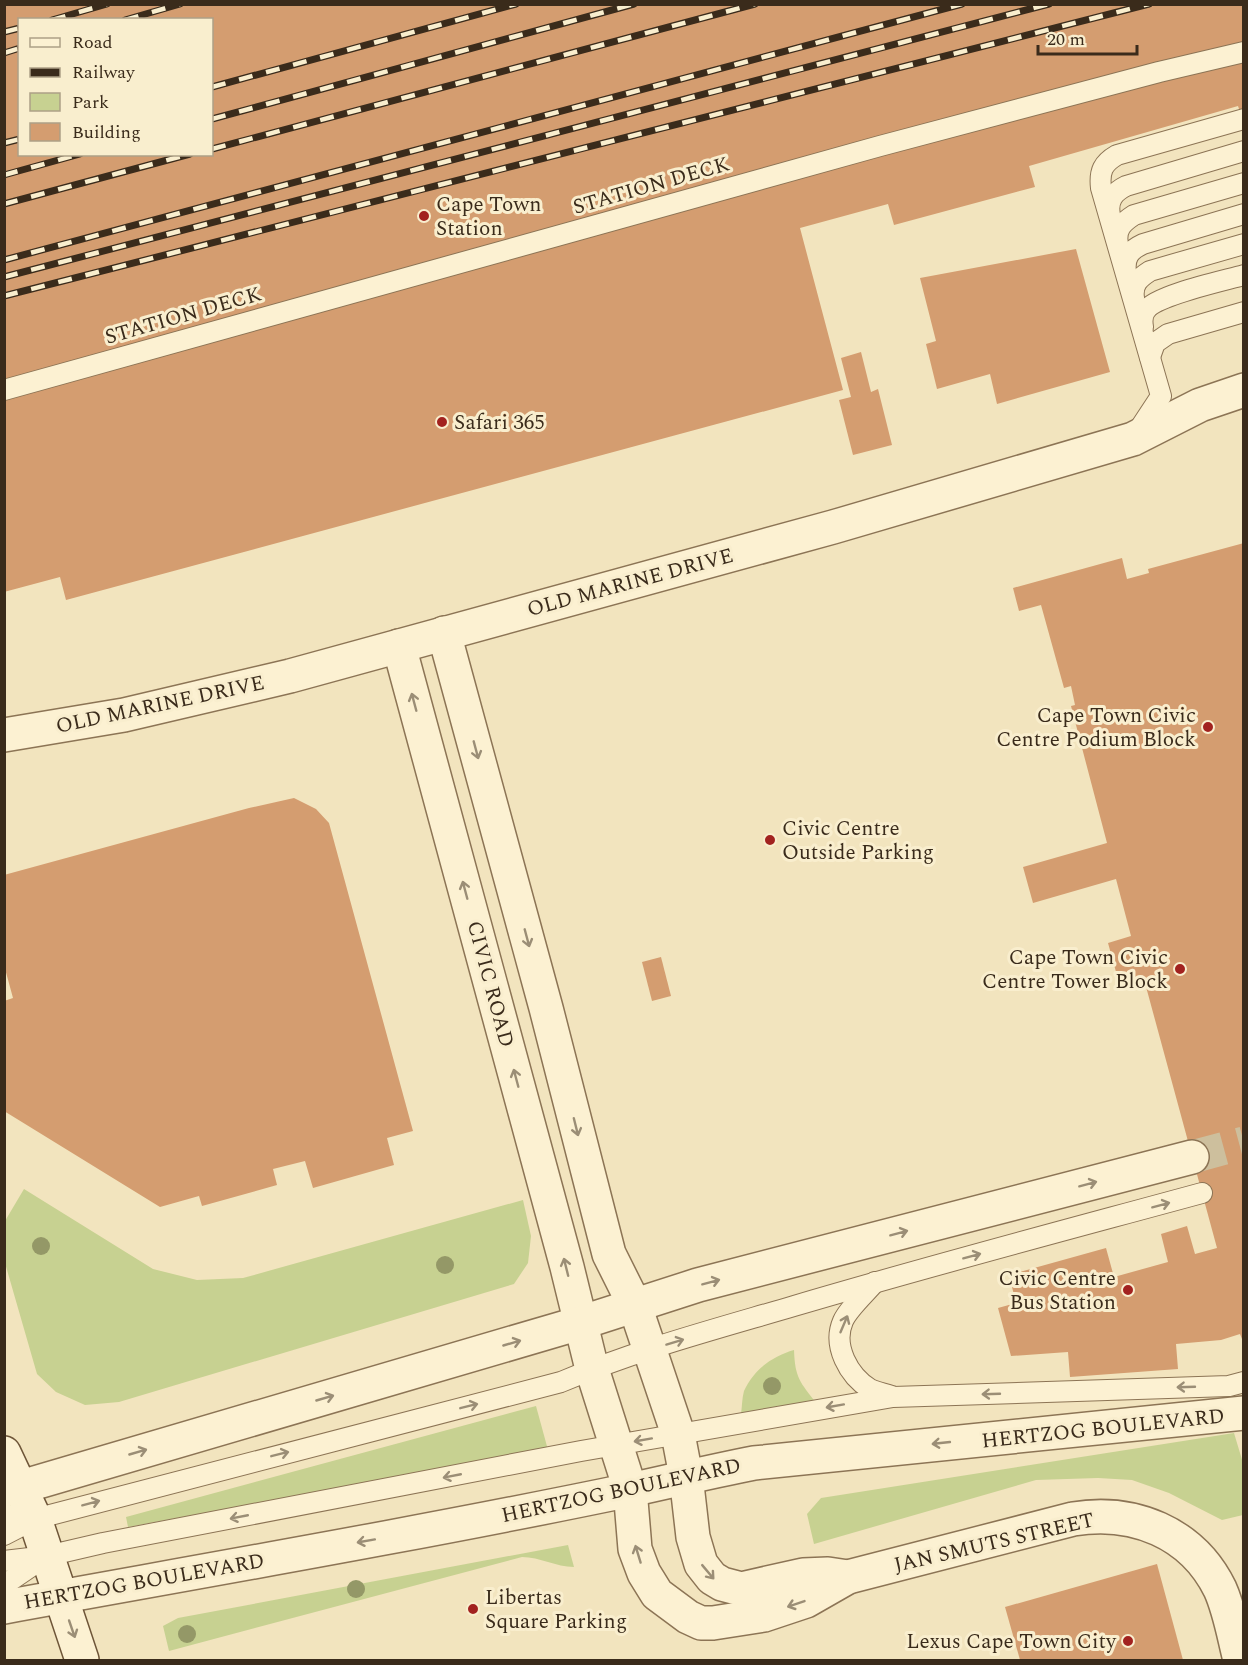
<svg xmlns="http://www.w3.org/2000/svg" width="1248" height="1665" font-family="Spectral,serif">
  <style>
    .green { fill: #c7d191 }
    .building { fill: #d49d70; fill-rule: evenodd }
    .lines { fill: none; stroke-linecap: round; stroke-linejoin: round }
    .tertiary-tunnel { stroke: #cdbf9d; stroke-width: 33; stroke-dasharray: 33 16; stroke-linecap: butt }
    .service-casing { stroke: #8c7455; stroke-width: 22 }
    .minor-casing { stroke: #8c7455; stroke-width: 36 }
    .tertiary-casing { stroke: #8c7455; stroke-width: 36 }
    .secondary-casing { stroke: #6e5538; stroke-width: 36 }
    .service { stroke: #fcf1d2; stroke-width: 20 }
    .minor { stroke: #fcf1d2; stroke-width: 33 }
    .tertiary { stroke: #fcf1d2; stroke-width: 33 }
    .secondary { stroke: #fcf1d2; stroke-width: 33 }
    .rail-casing { stroke: #3a2b1b; stroke-width: 7 }
    .rail { stroke: #f9eece; stroke-width: 4.5; stroke-dasharray: 14; stroke-linecap: butt }
    .tree { fill: #949867 }
    .oneway { stroke: #9b8e76 }
    .poi-dot { fill: #a2221f; stroke: #f9eece; stroke-width: 2 }
    .labels { text-anchor: middle; stroke-width: 6; stroke-linejoin: round; paint-order: stroke }
    .street-label { font-size: 21px; fill: #3a2b1b; stroke: #f9eece }
    .poi-label { font-size: 21px; fill: #3a2b1b; stroke: #f9eece; text-anchor: start }
  </style>
  <rect width="100%" height="100%" fill="#f2e4be"/>
  <g class="green">
    <polygon points="24,1189 153,1269 197,1280 243,1278 523,1200 531,1236 528,1263 514,1284 119,1402 85,1405 56,1392 37,1374 5,1263 5,1221"/>
    <path d="M 794,1350 C 795,1378 800,1382 817,1404 L 741,1414 C 742,1407 742,1398 744,1391 C 754,1369 773,1356 794,1350 Z"/>
    <polygon points="536,1406 548,1450 128,1527 126,1517"/>
    <polygon points="1234,1433 1243,1463 1243,1515 1222,1520 1169,1493 1132,1480 1098,1478 1036,1480 814,1544 807,1514 821,1498"/>
    <path d="M 568,1545 L 574,1567 C 556,1567 540,1557 522,1557 L 169,1651 L 163,1626 L 178,1618 Z"/>
  </g>
  <g class="building">
    <path d="M 10,4 L 1244,4 L 1244,124 L 1238,106 L 1029,166 L 1035,187 L 894,225 L 888,204 L 800,228 L 843,390 L 66,600 L 60,577 L 4,592 L 4,6 ZM 20,20 L 212,20 L 212,154 L 20,154 Z"/>
    <polygon points="1076,249 1110,372 997,404 990,374 937,389 926,344 936,341 920,278"/>
    <polygon points="861,352 871,392 878,389 892,445 853,455 839,400 851,397 841,358"/>
    <polygon points="1244,543 1244,1344 1240,1334 1221,1340 1176,1344 1178,1369 1070,1377 1068,1352 1011,1356 998,1308 1016,1303 1009,1275 1106,1248 1114,1277 1168,1262 1161,1234 1187,1226 1195,1254 1217,1248 1145,983 1121,990 1108,943 1131,936 1116,879 1033,903 1023,867 1107,843 1071,706 1075,705 1071,686 1064,688 1041,605 1019,611 1013,588 1122,558 1127,579 1149,573 1148,569"/>
    <polygon points="294,798 316,809 329,823 413,1131 387,1138 394,1165 313,1188 305,1161 273,1169 277,1185 202,1206 199,1196 160,1207 4,1111 4,1001 13,998 4,965 4,875 249,808"/>
    <polygon points="661,957 671,996 652,1001 642,962"/>
    <polygon points="1157,1564 1183,1660 1020,1660 1005,1607"/>
  </g>
  <g class="lines">
    <polyline class="tertiary-tunnel" points="1192,1157 1244,1143"/>
    <g class="service-casing">
      <g id="service">
        <path d="M 1110,215 C 1107,200 1114,192 1126,186 L 1244,151"/>
        <path d="M 1118,244 C 1115,229 1123,222 1134,215 L 1244,183"/>
        <path d="M 1126,272 C 1124,257 1130,250 1143,244 L 1244,214"/>
        <path d="M 1134,298 C 1132,284 1139,278 1150,271 L 1244,244"/>
        <path d="M 1143,327 C 1142,321 1142,315 1146,310 C 1157,295 1223,281 1244,275"/>
        <polyline points="1150,357 1155,343 1168,334 1244,312"/>
        <polyline points="4,390 880,146 1159,72 1244,52"/>
        <path d="M 1136,434 L 1161,396 L 1101,188 C 1099,171 1103,163 1117,155 L 1244,119"/>
        <path d="M 875,1282 C 866,1293 848,1309 843,1321 C 832,1346 849,1376 870,1389 C 877,1392 885,1394 892,1396"/>
        <polyline points="4,1514 35,1519"/>
        <path d="M 4,1535 L 35,1519 L 561,1382 C 636,1350 716,1329 794,1306 C 929,1266 1066,1230 1202,1193"/>
        <polyline points="4,1561 47,1556 103,1543 581,1451 893,1397 1229,1386 1244,1382"/>
        <polyline points="4,1585 45,1557"/>
      </g>
    </g>
    <g class="minor-casing">
      <g id="minor">
        <polyline points="444,633 546,1008 609,1254 635,1306 678,1434 686,1476 693,1537 701,1564 712,1578 722,1584 741,1589 803,1575 828,1574 848,1577"/>
        <path d="M 399,646 L 567,1267 L 592,1369 L 630,1489 L 635,1549 L 644,1573 L 657,1594 L 688,1617 L 701,1623 L 713,1623 L 764,1615 L 806,1601 L 848,1577 L 1073,1519 C 1133,1509 1192,1532 1220,1589 C 1230,1611 1234,1637 1240,1660"/>
        <polyline points="4,735 124,715 290,676 833,527 1133,439 1200,405 1244,390"/>
      </g>
    </g>
    <g class="tertiary-casing">
      <g id="tertiary">
        <polyline points="4,1489 21,1487 580,1323 698,1285 1192,1157"/>
        <path d="M 4,1607 C 213,1569 423,1533 630,1490 C 671,1481 713,1471 754,1463 L 1244,1413"/>
      </g>
    </g>
    <g class="secondary-casing">
      <polyline id="secondary" points="4,1453 35,1519 82,1660"/>
    </g>
    <use href="#service" class="service"/>
    <use href="#minor" class="minor"/>
    <use href="#tertiary" class="tertiary"/>
    <use href="#secondary" class="secondary"/>
    <g class="rail-casing">
      <g id="rail">
        <polyline points="52,20 107,4"/>
        <polyline points="125,20 180,4"/>
        <polyline points="4,32 20,28"/>
        <polyline points="4,53 20,48"/>
        <polyline points="212,87 516,4"/>
        <polyline points="212,119 634,4"/>
        <polyline points="4,143 20,139"/>
        <polyline points="212,149 755,4"/>
        <polyline points="4,175 80,154"/>
        <polyline points="4,204 190,154"/>
        <polyline points="4,260 962,4"/>
        <polyline points="4,277 1049,4"/>
        <polyline points="4,296 1149,4"/>
      </g>
    </g>
    <use href="#rail" class="rail"/>
  </g>
  <g class="tree">
    <circle cx="41" cy="1246" r="9"/>
    <circle cx="445" cy="1265" r="9"/>
    <circle cx="772" cy="1386" r="9"/>
    <circle cx="356" cy="1589" r="9"/>
    <circle cx="187" cy="1634" r="9"/>
  </g>
  <defs><path id="oneway-shaft" d="M-6 0H5M1.5-3L5.5 0L1.5 3" fill="none" stroke-width="1.6" stroke-linecap="round" stroke-linejoin="round" transform="scale(1.5)"/></defs>
  <g class="oneway">
    <use href="#oneway-shaft" transform="translate(414 702) rotate(-105)"/>
    <use href="#oneway-shaft" transform="translate(476 750) rotate(75)"/>
    <use href="#oneway-shaft" transform="translate(465 890) rotate(-105)"/>
    <use href="#oneway-shaft" transform="translate(527 938) rotate(75)"/>
    <use href="#oneway-shaft" transform="translate(516 1078) rotate(-105)"/>
    <use href="#oneway-shaft" transform="translate(576 1127) rotate(76)"/>
    <use href="#oneway-shaft" transform="translate(1088 1184) rotate(-15)"/>
    <use href="#oneway-shaft" transform="translate(1161 1205) rotate(-15)"/>
    <use href="#oneway-shaft" transform="translate(899 1233) rotate(-15)"/>
    <use href="#oneway-shaft" transform="translate(972 1256) rotate(-15)"/>
    <use href="#oneway-shaft" transform="translate(566 1267) rotate(-104)"/>
    <use href="#oneway-shaft" transform="translate(711 1282) rotate(-15)"/>
    <use href="#oneway-shaft" transform="translate(844 1324) rotate(-67)"/>
    <use href="#oneway-shaft" transform="translate(675 1342) rotate(-17)"/>
    <use href="#oneway-shaft" transform="translate(512 1343) rotate(-16)"/>
    <use href="#oneway-shaft" transform="translate(1186 1387) rotate(178)"/>
    <use href="#oneway-shaft" transform="translate(991 1394) rotate(178)"/>
    <use href="#oneway-shaft" transform="translate(325 1398) rotate(-16)"/>
    <use href="#oneway-shaft" transform="translate(469 1406) rotate(-14)"/>
    <use href="#oneway-shaft" transform="translate(835 1406) rotate(170)"/>
    <use href="#oneway-shaft" transform="translate(643 1440) rotate(170)"/>
    <use href="#oneway-shaft" transform="translate(941 1443) rotate(174)"/>
    <use href="#oneway-shaft" transform="translate(138 1452) rotate(-16)"/>
    <use href="#oneway-shaft" transform="translate(280 1454) rotate(-14)"/>
    <use href="#oneway-shaft" transform="translate(452 1476) rotate(169)"/>
    <use href="#oneway-shaft" transform="translate(91 1503) rotate(-15)"/>
    <use href="#oneway-shaft" transform="translate(239 1517) rotate(169)"/>
    <use href="#oneway-shaft" transform="translate(366 1541) rotate(170)"/>
    <use href="#oneway-shaft" transform="translate(638 1554) rotate(-107)"/>
    <use href="#oneway-shaft" transform="translate(708 1572) rotate(50)"/>
    <use href="#oneway-shaft" transform="translate(796 1604) rotate(161)"/>
    <use href="#oneway-shaft" transform="translate(72 1629) rotate(71)"/>
  </g>
  <g class="poi-dot">
    <circle cx="424" cy="216" r="6"/>
    <circle cx="442" cy="422" r="6"/>
    <circle cx="1208" cy="727" r="6"/>
    <circle cx="770" cy="840" r="6"/>
    <circle cx="1180" cy="969" r="6"/>
    <circle cx="1128" cy="1290" r="6"/>
    <circle cx="473" cy="1609" r="6"/>
    <circle cx="1128" cy="1641" r="6"/>
  </g>
  <g class="labels">
    <g class="street-label">
      <text transform="translate(651 185) rotate(-16)" y="7">STATION DECK</text>
      <text transform="translate(183 315) rotate(-16)" y="7">STATION DECK</text>
      <text transform="translate(630 582) rotate(-15)" y="7">OLD MARINE DRIVE</text>
      <text transform="translate(160 704) rotate(-12)" y="7">OLD MARINE DRIVE</text>
      <text transform="translate(491 984) rotate(75)" y="7">CIVIC ROAD</text>
      <text transform="translate(1103 1428) rotate(-6)" y="7">HERTZOG BOULEVARD</text>
      <text transform="translate(621 1490) rotate(-12)" y="7">HERTZOG BOULEVARD</text>
      <text transform="translate(994 1542) rotate(-13)" y="7">JAN SMUTS STREET</text>
      <text transform="translate(144 1581) rotate(-10)" y="7">HERTZOG BOULEVARD</text>
    </g>
    <g class="poi-label">
      <text x="436" y="211">Cape Town<tspan x="436" dy="24">Station</tspan></text>
      <text x="454" y="429">Safari 365</text>
      <text x="1196" y="722" text-anchor="end">Cape Town Civic<tspan x="1196" dy="24">Centre Podium Block</tspan></text>
      <text x="782" y="835">Civic Centre<tspan x="782" dy="24">Outside Parking</tspan></text>
      <text x="1168" y="964" text-anchor="end">Cape Town Civic<tspan x="1168" dy="24">Centre Tower Block</tspan></text>
      <text x="1116" y="1285" text-anchor="end">Civic Centre<tspan x="1116" dy="24">Bus Station</tspan></text>
      <text x="485" y="1604">Libertas<tspan x="485" dy="24">Square Parking</tspan></text>
      <text x="1116" y="1648" text-anchor="end">Lexus Cape Town City</text>
    </g>
  </g>
  <rect width="1248" height="1665" fill="none" stroke="#3a2b1b" stroke-width="12"/>
  <rect x="18" y="18" width="195" height="138" fill="#f9eece" stroke="#ada086" stroke-width="1.5"/>
  <rect x="30" y="38" width="30" height="9" fill="#fcf1d2" stroke="#ada086" stroke-width="1.5"/>
  <text x="72" y="48" font-size="18" fill="#3a2b1b">Road</text>
  <rect x="30" y="68" width="30" height="9" fill="#3a2b1b" stroke="#ada086" stroke-width="1.5"/>
  <text x="72" y="78" font-size="18" fill="#3a2b1b">Railway</text>
  <rect x="30" y="93" width="30" height="18" fill="#c7d191" stroke="#ada086" stroke-width="1.5"/>
  <text x="72" y="108" font-size="18" fill="#3a2b1b">Park</text>
  <rect x="30" y="123" width="30" height="18" fill="#d49d70" stroke="#ada086" stroke-width="1.5"/>
  <text x="72" y="138" font-size="18" fill="#3a2b1b">Building</text>
  <path d="M1038 45v9h99v-9" fill="none" stroke="#3a2b1b" stroke-width="3"/>
  <text x="1047" y="45" font-size="18" fill="#3a2b1b" stroke="#f9eece" stroke-width="4.5" paint-order="stroke">20 m</text>
</svg>
